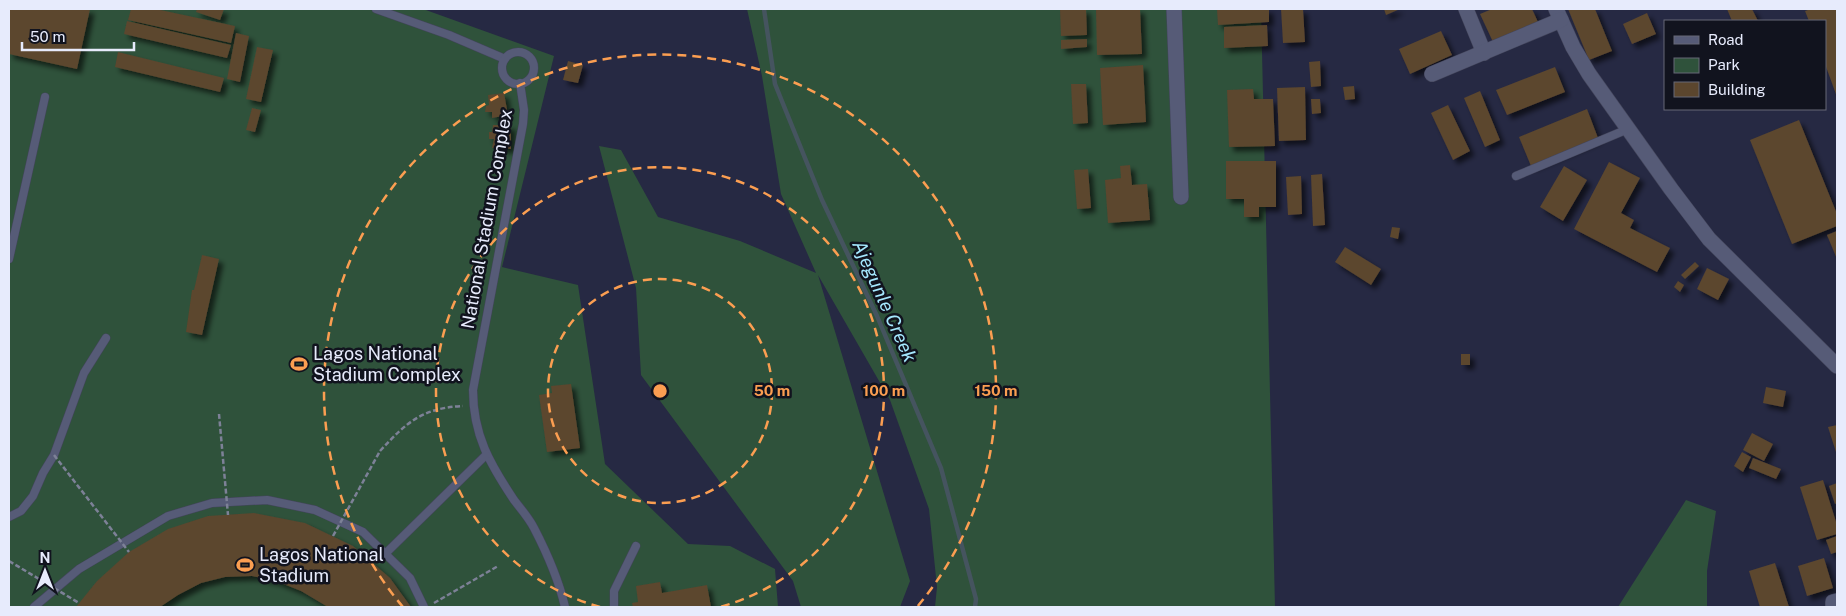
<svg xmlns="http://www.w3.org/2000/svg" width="1846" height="616" font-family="'Public Sans',sans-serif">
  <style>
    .green { fill: #2f523b }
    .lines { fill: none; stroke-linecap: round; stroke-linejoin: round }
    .stream { stroke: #45545f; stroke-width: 4.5 }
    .building { fill: #5b462e; filter: url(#shadow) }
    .service-casing { stroke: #43455b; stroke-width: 9 }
    .minor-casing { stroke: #43455b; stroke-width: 16 }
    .path { stroke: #7d8197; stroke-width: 2.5; stroke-dasharray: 5 2.5; stroke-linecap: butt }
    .service { stroke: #565b77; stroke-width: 8 }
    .minor { stroke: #565b77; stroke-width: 15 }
    .path-bridge { stroke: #7d8197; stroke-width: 2.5; stroke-dasharray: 5 2.5; stroke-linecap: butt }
    .ring { fill: none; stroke: #fb9e51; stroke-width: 2.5; stroke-dasharray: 9 6 }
    .labels { text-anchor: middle; stroke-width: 5; stroke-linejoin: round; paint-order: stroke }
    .street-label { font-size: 18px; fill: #e7ebfc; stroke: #11131e }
    .poi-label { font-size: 18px; fill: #e7ebfc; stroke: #11131e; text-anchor: start }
    .water-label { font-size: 19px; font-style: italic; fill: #a5e8fe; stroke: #11131e }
    .centre { fill: #fb9e51; stroke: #11131e; stroke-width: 2.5 }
    .ring-label { font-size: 15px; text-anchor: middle; font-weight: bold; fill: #fb9e51; stroke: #11131e; stroke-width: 5; stroke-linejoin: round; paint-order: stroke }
  </style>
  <defs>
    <filter id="shadow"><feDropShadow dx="4.5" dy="4.5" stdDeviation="2.5" flood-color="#0009"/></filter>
  </defs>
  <rect width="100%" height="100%" fill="#262943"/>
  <g class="green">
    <polygon points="9,9 423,9 554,56 502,267 578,285 605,464 688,544 730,546 775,569 778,607 9,607"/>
    <polygon points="747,9 1261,9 1275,607 935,607 937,587 929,509 890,400 818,275 910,581 900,607 801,607 793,581 641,375 636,288 599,146 621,150 658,217 740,241 816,273 781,194 762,76"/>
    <polygon points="1686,500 1716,511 1707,571 1707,607 1618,607"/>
  </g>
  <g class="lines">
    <polyline class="stream" points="764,9 775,84 822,200 877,316 941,468 976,599 975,607"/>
  </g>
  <g class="building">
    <polygon points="9,9 90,9 77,69 9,54"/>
    <polygon points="131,9 156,9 235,26 231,43 128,20"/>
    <polygon points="197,9 224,9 220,20 196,12"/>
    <polygon points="1060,9 1086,9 1087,35 1061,36"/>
    <polygon points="1096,9 1140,9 1142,54 1097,55"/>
    <polygon points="1217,9 1269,9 1269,22 1218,25"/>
    <polygon points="1281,9 1303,9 1305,42 1283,43"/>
    <polygon points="1384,9 1400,9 1386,15"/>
    <polygon points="1492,9 1532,9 1538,22 1493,42 1480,14"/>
    <polygon points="1568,9 1595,9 1612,51 1589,60"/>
    <polygon points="1727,9 1752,9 1758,21 1732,21"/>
    <polygon points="1811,9 1837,9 1837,97 1825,64 1825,21 1809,21 1805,11"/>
    <polygon points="1647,13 1656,34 1632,44 1623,24"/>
    <polygon points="127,21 231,45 227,58 124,34"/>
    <polygon points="1267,25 1268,46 1224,48 1224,27"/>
    <polygon points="1441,31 1452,55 1410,74 1399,49"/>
    <polygon points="236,33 249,36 240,82 227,79"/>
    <polygon points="1087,39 1087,47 1061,49 1061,40"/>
    <polygon points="257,47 273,50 261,102 246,99"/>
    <polygon points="118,52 224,78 220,92 115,67"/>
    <polygon points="568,61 583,65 578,83 563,80"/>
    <polygon points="1320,61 1321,86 1311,87 1309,62"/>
    <polygon points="1143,65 1146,122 1103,125 1100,68"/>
    <polygon points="1555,67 1565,92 1507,115 1496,90"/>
    <polygon points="1071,84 1086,84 1088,123 1073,124"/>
    <polygon points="1354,86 1355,99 1345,100 1343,87"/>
    <polygon points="1305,87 1306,140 1279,141 1277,88"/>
    <polygon points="1253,89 1254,99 1273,99 1275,146 1229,147 1227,90"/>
    <polygon points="1480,91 1500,140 1485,147 1464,98"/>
    <polygon points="504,93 508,115 492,118 492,112 485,112 486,106 489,105 488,95"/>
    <polygon points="1311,99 1320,99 1321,113 1312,114"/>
    <polygon points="1448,105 1470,151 1453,160 1431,113"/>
    <polygon points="252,108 261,110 255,132 246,130"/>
    <polygon points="1587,109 1598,138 1531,166 1519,137"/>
    <polygon points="1799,120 1837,214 1837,226 1792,244 1750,140"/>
    <polygon points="493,125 511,125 511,149 492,148 494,139 489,139 489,132 492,132"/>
    <polygon points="1226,161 1276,161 1276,207 1259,207 1259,217 1244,217 1244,199 1226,199"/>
    <polygon points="1609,162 1640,178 1621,213 1634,220 1630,228 1670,248 1657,272 1574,229"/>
    <polygon points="1130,165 1132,185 1147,184 1150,220 1108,223 1105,180 1121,178 1120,166"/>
    <polygon points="1564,166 1587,180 1563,221 1540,207"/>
    <polygon points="1088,169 1091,208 1077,209 1074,170"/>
    <polygon points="1322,174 1325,225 1313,226 1311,175"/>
    <polygon points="1301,176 1302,214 1288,215 1286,177"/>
    <polygon points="1392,227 1400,228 1398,239 1390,237"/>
    <polygon points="1837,231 1837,259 1827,235"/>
    <polygon points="1345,247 1381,269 1371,285 1335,262"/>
    <polygon points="202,255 219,259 202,335 186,332 192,290 194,290"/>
    <polygon points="1695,262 1699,266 1685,279 1681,275"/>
    <polygon points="1707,268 1729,279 1718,300 1697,289"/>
    <polygon points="1678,281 1684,285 1680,292 1674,287"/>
    <rect x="1461" y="354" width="9" height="11"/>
    <polygon points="571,384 580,448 547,452 539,395 552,393 551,386"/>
    <polygon points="1766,387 1786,391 1783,407 1763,403"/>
    <polygon points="1837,425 1837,455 1828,427"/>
    <polygon points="1752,433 1773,444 1764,461 1743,450"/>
    <polygon points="1742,452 1751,457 1743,472 1734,466"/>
    <polygon points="1753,458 1781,469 1776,479 1749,468"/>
    <polygon points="1823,480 1837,525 1837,534 1817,540 1800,487"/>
    <polygon points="1837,483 1837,503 1835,504 1829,486"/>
    <polygon points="254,513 305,523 353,546 390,578 411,607 328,607 301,591 276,581 252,576 225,577 201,583 178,595 160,607 76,607 97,581 129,552 168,529 208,516"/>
    <polygon points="1837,536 1837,552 1831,554 1826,540"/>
    <polygon points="1824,558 1833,588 1807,596 1798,566"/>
    <polygon points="1775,563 1789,607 1760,607 1749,571"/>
    <polygon points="660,582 662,593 707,585 711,607 633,607 632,603 638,602 636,586"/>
  </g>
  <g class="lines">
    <g class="service-casing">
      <g id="service">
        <polyline points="376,9 449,35 505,59"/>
        <circle cx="518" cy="68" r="16"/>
        <path d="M 520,83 L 524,110 L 523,124 L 473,390 C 473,435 490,464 514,500 C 521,509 529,518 534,528 C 547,553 559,581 565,607"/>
        <polyline points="1516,176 1628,129"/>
        <polyline points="9,259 45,97"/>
        <polyline points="9,517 21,511 33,496 43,473 54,455 84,373 106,338"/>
        <polyline points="385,554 486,455"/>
        <polyline points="34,607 79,569 168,516 212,503 267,500 315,510 363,532 410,578 424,607"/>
        <polyline points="614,607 614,591 636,546"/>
      </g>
    </g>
    <g class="minor-casing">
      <g id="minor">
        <polyline points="1174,9 1181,197"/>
        <polyline points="1466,9 1484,53"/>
        <polyline points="1556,9 1573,47 1589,74 1671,189 1709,239 1837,366"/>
        <polyline points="1432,74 1561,20"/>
        <polyline points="1833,607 1833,602 1837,601"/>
      </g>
    </g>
    <g class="path">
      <path d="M 380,451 C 407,422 422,408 463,406"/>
      <polyline points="434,603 498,566"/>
    </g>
    <use href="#service" class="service"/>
    <use href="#minor" class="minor"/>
    <g class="path-bridge">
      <polyline points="219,414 228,515"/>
      <polyline points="54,455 129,552"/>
      <polyline points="333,536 380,451"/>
      <polyline points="9,561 79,603"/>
    </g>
  </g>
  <g class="ring">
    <circle cx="660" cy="391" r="112"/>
    <path d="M600 607A224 224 0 1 1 720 607"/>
    <path d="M403 607A336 336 0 1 1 917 607"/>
  </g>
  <defs>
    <g id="stadium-bare" transform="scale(1.35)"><path d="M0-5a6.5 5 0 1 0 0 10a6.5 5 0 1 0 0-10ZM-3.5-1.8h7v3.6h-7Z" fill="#fb9e51" stroke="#11131e" stroke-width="2.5" paint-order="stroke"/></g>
  </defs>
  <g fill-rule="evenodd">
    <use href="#stadium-bare" x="299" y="364"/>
    <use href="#stadium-bare" x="245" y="565"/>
  </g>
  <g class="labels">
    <g class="street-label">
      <text transform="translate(487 219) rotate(-80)" y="6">National Stadium Complex</text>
    </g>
    <g class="poi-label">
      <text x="313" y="360">Lagos National<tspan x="313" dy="21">Stadium Complex</tspan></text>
      <text x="259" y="561">Lagos National<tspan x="259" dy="21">Stadium</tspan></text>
    </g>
    <g class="water-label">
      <text transform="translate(885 301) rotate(66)" y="7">Ajegunle Creek</text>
    </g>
  </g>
  <circle cx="660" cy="391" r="8" class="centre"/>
  <g class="ring-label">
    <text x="772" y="396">50 m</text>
    <text x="884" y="396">100 m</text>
    <text x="996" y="396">150 m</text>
  </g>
  <rect width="1846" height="616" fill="none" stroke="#e7ebfc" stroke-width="20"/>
  <rect x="1664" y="20" width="162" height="90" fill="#11131e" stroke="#676977"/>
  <rect x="1674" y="36" width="25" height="8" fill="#565b77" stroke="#676977"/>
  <text x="1708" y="45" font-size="15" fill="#e7ebfc">Road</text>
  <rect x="1674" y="58" width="25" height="15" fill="#2f523b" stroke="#676977"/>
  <text x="1708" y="70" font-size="15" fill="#e7ebfc">Park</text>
  <rect x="1674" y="82" width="25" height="15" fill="#5b462e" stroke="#676977"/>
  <text x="1708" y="95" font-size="15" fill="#e7ebfc">Building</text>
  <g transform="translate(45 571)" stroke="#11131e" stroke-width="4" paint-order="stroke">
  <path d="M0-4L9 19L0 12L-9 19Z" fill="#e7ebfc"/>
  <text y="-8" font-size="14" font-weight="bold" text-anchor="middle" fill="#e7ebfc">N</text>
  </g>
  <path d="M22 42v8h112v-8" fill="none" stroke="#e7ebfc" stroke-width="2.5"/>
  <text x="30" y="42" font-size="15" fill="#e7ebfc" stroke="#11131e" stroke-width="4" paint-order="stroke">50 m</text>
</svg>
